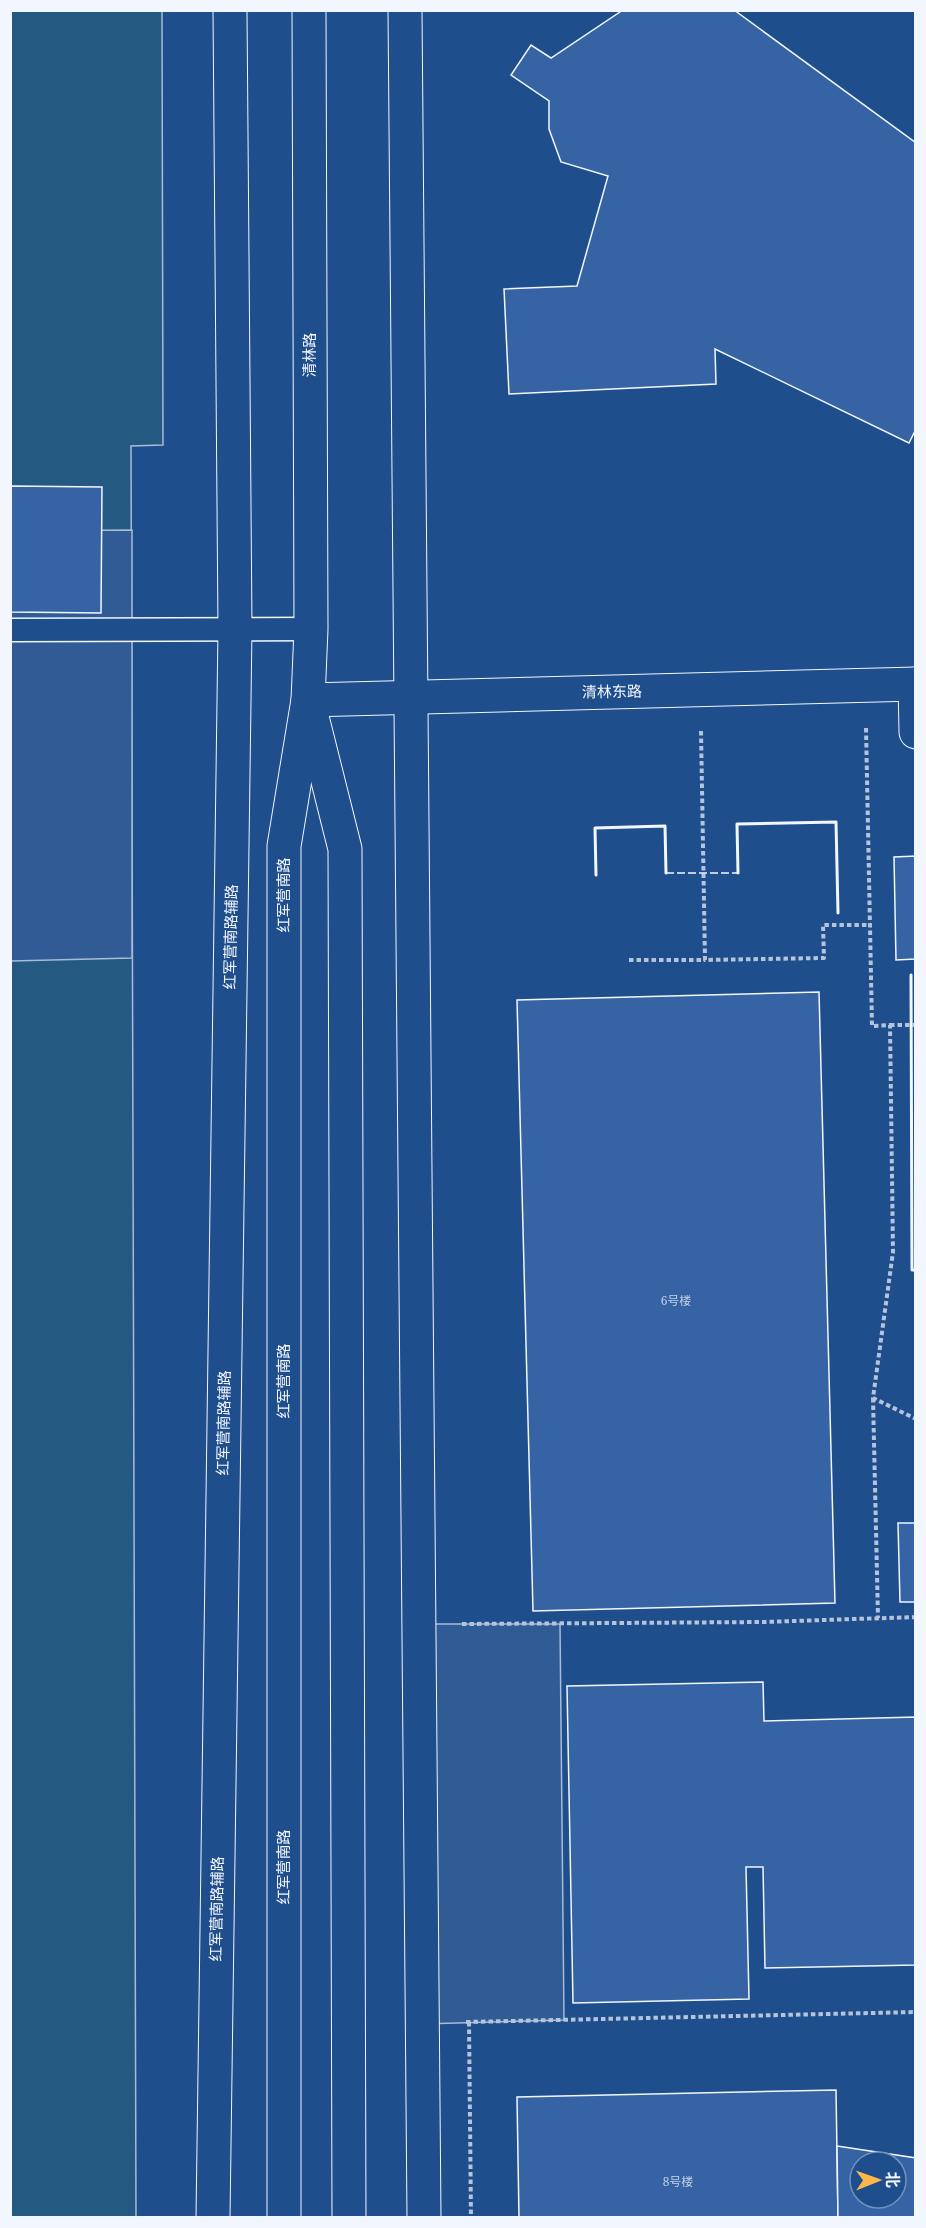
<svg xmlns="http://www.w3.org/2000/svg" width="926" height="2228" font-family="'Noto Serif','Noto Sans SC',serif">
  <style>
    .green { fill: #245a82; stroke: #a8bbd7; stroke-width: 1.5 }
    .parking { fill: #305b95; stroke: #a8bbd7; stroke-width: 1.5 }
    .building { fill: #3563a3; stroke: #f2f6ff; stroke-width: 1.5; fill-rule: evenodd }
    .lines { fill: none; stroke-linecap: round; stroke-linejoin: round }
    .lane-casing { stroke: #f2f6ff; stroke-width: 25 }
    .street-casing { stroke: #f2f6ff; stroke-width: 35 }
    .secondary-casing { stroke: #f2f6ff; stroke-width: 35 }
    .path { stroke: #b3c4dc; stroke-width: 4; stroke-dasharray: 4.5 3; stroke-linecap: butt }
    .lane { stroke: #1f4e8c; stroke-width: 22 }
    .street { stroke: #1f4e8c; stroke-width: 33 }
    .secondary { stroke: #1f4e8c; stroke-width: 33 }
    .fence { stroke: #f2f6ff; stroke-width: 1.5; stroke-dasharray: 8 3; stroke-linecap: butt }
    .wall { stroke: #f2f6ff; stroke-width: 3 }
    .labels { text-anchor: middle; stroke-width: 4.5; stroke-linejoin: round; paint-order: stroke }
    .number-label { font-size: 12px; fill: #c3d1e8 }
    .street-label { font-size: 15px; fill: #f2f6ff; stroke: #1f4e8c }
  </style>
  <rect width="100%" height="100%" fill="#1f4e8c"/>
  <polygon class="green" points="11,11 162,11 163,445 131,446 136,2217 11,2218"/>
  <g class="parking">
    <polygon points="132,530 132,958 11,961 10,531"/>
    <polygon points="419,1624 560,1624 564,2020 422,2024"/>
  </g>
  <g class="building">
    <polygon points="623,10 734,10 916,143 916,429 909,443 715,349 716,384 509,394 504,289 577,286 608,176 561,162 549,129 549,101 511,75 531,45 551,58"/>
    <polygon points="10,486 102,487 101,613 10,612"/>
    <polygon points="916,856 916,959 896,960 894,857"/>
    <polygon points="819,992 835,1603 533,1611 517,1000"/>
    <polygon points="898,1523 916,1523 916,1602 900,1602"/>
    <polygon points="763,1682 764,1721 916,1717 916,1965 765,1968 763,1867 746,1867 749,1999 573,2003 567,1686"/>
    <polygon points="836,2090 838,2218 519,2218 517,2097"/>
    <path d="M 837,2146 L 916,2158 L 916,2218 L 838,2218 ZM 860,2162 L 896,2162 L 896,2198 L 860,2198 Z"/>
  </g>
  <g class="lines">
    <g class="lane-casing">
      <polyline id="lane" points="10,630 311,629"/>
    </g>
    <g class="street-casing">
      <g id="street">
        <polyline points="405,10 424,2218"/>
        <polyline points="915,684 916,732"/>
        <polyline points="308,700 916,684"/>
        <polyline points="213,2218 235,629 230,10"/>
      </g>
    </g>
    <g class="secondary-casing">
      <g id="secondary">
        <polyline points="311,713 345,849 349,2218"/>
        <polyline points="284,2218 284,846 308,700 311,629 309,10"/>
      </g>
    </g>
    <g class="path">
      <polyline points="866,728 872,1026 890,1025 893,1252 873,1398 916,1419"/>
      <polyline points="701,731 705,960 824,958 823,925 871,925"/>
      <polyline points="629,960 705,960"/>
      <polyline points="890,1025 916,1025"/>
      <polyline points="873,1398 878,1618"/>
      <polyline points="462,1624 765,1622 916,1617"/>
      <polyline points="466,2022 916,2012"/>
      <polyline points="469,2022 471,2218"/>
    </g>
    <use href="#lane" class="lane"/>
    <use href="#street" class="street"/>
    <use href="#secondary" class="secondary"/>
    <polyline class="fence" points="666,873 738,873"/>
    <g class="wall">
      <polyline points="738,873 737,824 836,822 838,913"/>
      <polyline points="596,875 595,828 665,826 666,873"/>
      <polyline points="911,975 912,1270 916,1270"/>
    </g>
  </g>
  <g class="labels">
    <g class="number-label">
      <text x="676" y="1305">6号楼</text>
      <text x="678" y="2186">8号楼</text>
    </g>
    <g class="street-label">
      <text transform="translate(310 355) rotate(-90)" y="5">清林路</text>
      <text transform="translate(612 692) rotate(-1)" y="5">清林东路</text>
      <text transform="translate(284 895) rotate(-90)" y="5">红军营南路</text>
      <text transform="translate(231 937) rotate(-89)" y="5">红军营南路辅路</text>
      <text transform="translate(284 1381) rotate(-90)" y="5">红军营南路</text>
      <text transform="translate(224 1423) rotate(-89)" y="5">红军营南路辅路</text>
      <text transform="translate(284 1867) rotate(-90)" y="5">红军营南路</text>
      <text transform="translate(217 1909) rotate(-89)" y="5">红军营南路辅路</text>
    </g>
  </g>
  <rect width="926" height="2228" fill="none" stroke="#f2f6ff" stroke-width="24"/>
  <g transform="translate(878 2180) rotate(89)"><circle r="28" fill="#1f4e8c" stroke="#7391ba" stroke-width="1.5"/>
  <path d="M0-4.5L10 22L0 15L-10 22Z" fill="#ffb74d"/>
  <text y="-9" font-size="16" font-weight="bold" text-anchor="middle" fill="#f2f6ff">北</text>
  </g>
</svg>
